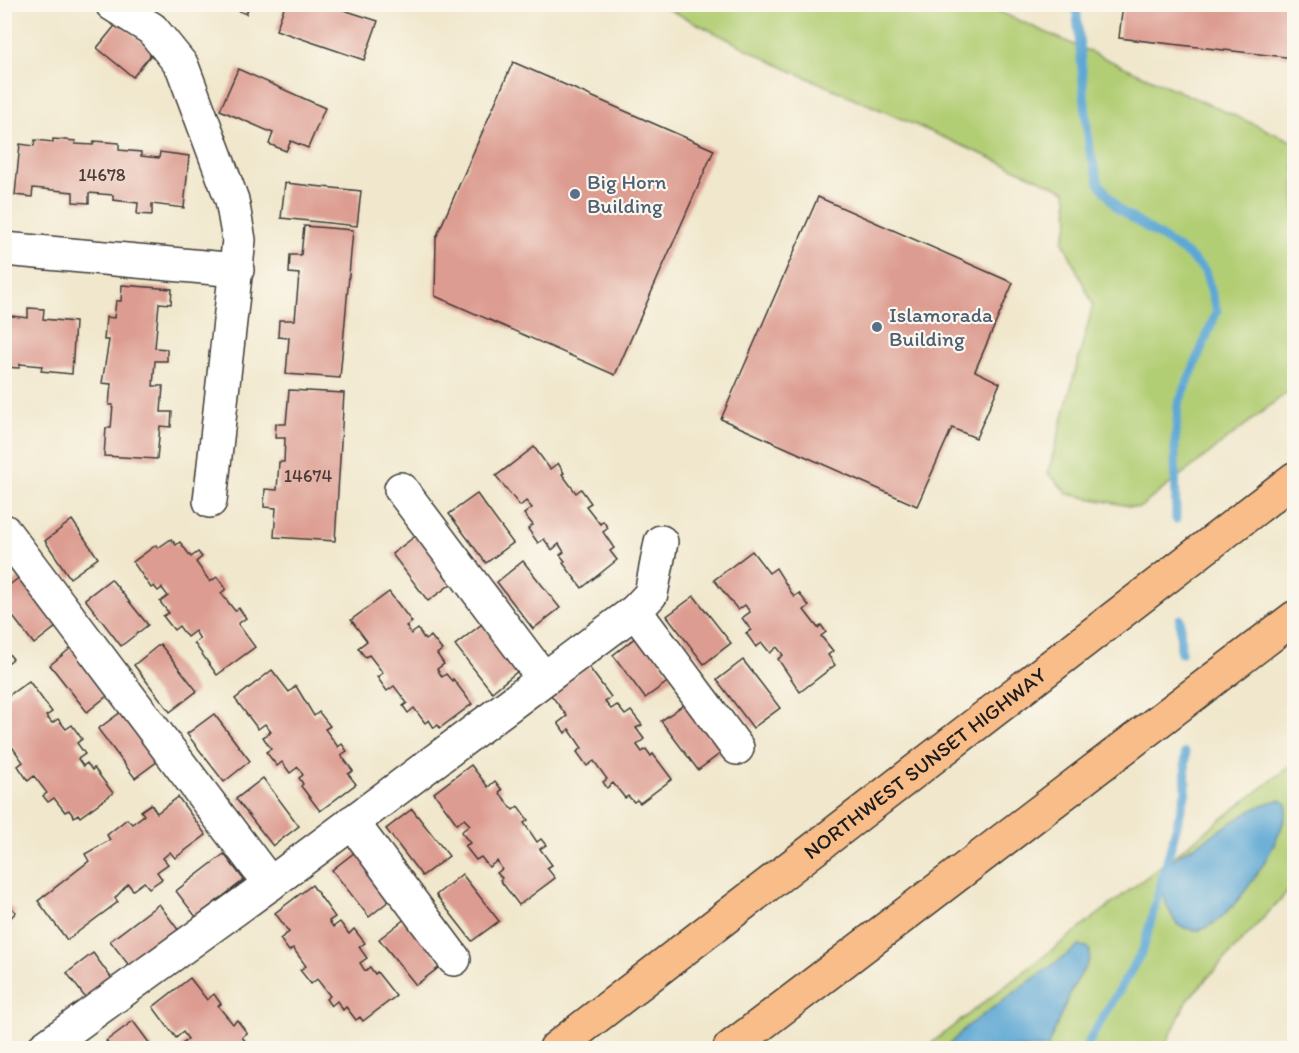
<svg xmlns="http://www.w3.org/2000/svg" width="1299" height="1053" font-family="Itim,sans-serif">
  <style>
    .green { fill: #b2ce74; stroke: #677548; stroke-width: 1.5 }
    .water { fill: #5da7d4; stroke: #3c6278; stroke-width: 1.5 }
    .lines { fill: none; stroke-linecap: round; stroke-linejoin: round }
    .stream { stroke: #5da7d4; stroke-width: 9 }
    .building { fill: #dd9c91 }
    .minor-casing { stroke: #3c3a36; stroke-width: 36 }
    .highway-casing { stroke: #3c3a36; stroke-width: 36 }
    .minor { stroke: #fff; stroke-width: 33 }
    .highway { stroke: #f8bd89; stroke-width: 33 }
    .service-dot { fill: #5c6f8a; stroke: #fbf7ec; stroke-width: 2 }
    .labels { text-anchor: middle; stroke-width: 4.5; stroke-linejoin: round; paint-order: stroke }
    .number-label { font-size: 18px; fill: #4c3c39 }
    .service-label { font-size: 21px; fill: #4e5e75; stroke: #fbf7ec; text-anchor: start }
    .street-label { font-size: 21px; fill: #1c1c1c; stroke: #fbf7ec }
  </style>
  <rect width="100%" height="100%" fill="#fbf7ec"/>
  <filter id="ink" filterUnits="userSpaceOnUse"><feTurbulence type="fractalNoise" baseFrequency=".0167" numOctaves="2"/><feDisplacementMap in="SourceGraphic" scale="12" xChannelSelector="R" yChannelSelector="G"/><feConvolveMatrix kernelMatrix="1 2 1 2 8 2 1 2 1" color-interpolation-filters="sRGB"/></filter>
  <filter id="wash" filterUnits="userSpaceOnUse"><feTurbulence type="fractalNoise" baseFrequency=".008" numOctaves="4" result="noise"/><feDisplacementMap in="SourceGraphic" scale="24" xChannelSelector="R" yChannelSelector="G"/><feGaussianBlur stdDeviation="1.35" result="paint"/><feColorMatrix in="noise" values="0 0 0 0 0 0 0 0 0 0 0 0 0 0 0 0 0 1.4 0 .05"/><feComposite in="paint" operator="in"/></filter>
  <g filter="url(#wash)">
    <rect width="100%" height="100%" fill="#f0e7cc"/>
    <g class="green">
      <polygon points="660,5 984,5 1294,142 1294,387 1139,508 1068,494 1048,473 1093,305 1063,241 1069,220 1066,191 785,68"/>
      <polygon points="1294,763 1294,885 1188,999 1164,1048 925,1048"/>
    </g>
    <g class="water">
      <path d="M 1281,800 L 1287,804 C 1289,832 1228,932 1195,930 C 1191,930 1181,927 1178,925 C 1172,920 1156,881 1159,875 C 1166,860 1188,850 1201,842 C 1222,830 1258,801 1281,800 Z"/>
      <polygon points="1079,946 1087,947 1090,951 1089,961 1072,989 1047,1048 946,1048 966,1027"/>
    </g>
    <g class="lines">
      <g class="stream">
        <polyline points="1076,4 1089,148 1099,183 1118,209 1187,254 1205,271 1217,311 1178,405 1175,446 1176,519"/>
        <polyline points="1180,619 1181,653"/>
        <polyline points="1085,1048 1143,950 1186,791 1185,753"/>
      </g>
    </g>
    <g id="blocks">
      <g class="building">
        <polygon points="223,4 250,4 246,14"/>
        <polygon points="1123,4 1294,4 1294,58 1119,38"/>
        <polygon points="285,5 328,5 378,21 364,60 276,30"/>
        <polygon points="118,22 154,51 133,77 97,48"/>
        <polygon points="513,62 714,150 615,375 435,296 436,238"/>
        <polygon points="238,69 325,108 308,148 291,141 286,151 269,144 273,133 220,110"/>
        <polygon points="53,139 76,141 75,144 93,145 94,141 119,143 119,150 141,152 141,156 159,158 160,152 189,156 184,208 152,204 152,215 137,214 138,203 113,200 113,195 89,193 89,203 73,202 73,192 33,188 32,197 15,195 20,144 34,146 35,140 53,142"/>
        <polygon points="285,183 361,191 357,226 281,218"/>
        <polygon points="818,197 1013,283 975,371 1000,383 976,438 952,428 917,506 721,419"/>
        <polygon points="304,226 353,230 340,378 286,374 289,338 278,337 279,320 295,320 299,274 289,273 290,255 301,255"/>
        <polygon points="122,285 172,289 171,304 159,303 155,348 167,349 167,361 155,361 153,386 163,386 161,412 172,412 171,427 160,426 157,459 104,456 106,428 111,428 113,405 109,405 111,384 102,383 109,340 104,340 106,317 114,318 116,301 121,301"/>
        <polygon points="28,308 44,309 43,319 75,322 72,374 41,371 42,366 20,364 19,368 4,367 4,315 28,318"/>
        <polygon points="289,390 344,393 335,541 274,537 276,508 264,507 265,489 277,490 279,462 284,462 285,438 275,438 276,424 286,424"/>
        <polygon points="534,447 550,469 558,463 564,473 562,474 576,493 581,489 591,503 586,506 600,524 603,521 608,528 603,532 614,548 610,551 617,560 582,588 563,563 565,561 560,555 564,552 559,544 552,550 544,539 538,543 528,529 533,525 524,514 532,508 526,501 520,506 496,476"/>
        <polygon points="477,494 513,543 486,563 449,514"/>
        <polygon points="72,520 98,558 70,578 45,541"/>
        <polygon points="418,534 455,581 428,601 392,554"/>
        <polygon points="171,539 176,545 180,542 191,557 198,552 202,557 196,562 210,582 217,577 226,589 221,593 235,611 239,608 246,618 238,624 255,647 217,675 194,643 200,639 195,631 187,637 179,626 174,630 163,616 169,613 160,602 168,596 162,588 158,591 154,586 151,588 133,562 156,545 158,548"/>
        <polygon points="752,551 769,573 776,568 794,597 799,593 809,606 804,610 818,628 821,625 826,632 821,636 833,651 828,655 835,665 800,692 778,659 783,655 777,647 770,653 762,643 756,647 746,633 751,630 742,618 750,612 745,605 738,610 714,580"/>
        <polygon points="523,561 560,608 533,629 497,582"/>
        <polygon points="24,574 61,623 34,644 4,605 4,589"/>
        <polygon points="111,579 148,625 121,646 85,599"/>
        <polygon points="389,592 412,622 406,626 411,634 418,629 425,640 431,636 442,650 437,654 444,664 437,669 442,677 446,674 452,681 453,679 472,704 440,728 438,725 434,728 429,720 425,723 414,708 408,713 403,706 407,703 394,686 387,691 377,677 383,673 369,655 365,657 358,648 367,641 351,620"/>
        <polygon points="694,596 731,643 704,664 667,616"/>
        <polygon points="482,624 518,671 492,692 455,645"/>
        <polygon points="640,634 673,678 645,698 613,655"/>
        <polygon points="76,644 112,692 87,712 50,665"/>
        <polygon points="160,644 197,691 170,712 134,665"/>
        <polygon points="4,648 13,659 4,666"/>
        <polygon points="743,660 780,708 753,728 717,680"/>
        <polygon points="588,666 611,697 605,702 611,709 617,705 625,715 631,711 642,725 636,728 644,739 637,745 642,752 646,749 651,756 653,754 672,779 640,803 637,800 634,802 628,796 625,798 613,783 607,788 603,782 607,779 594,761 587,766 577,752 582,748 569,729 565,733 558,723 567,716 551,695"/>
        <polygon points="272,670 289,692 296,686 314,716 319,712 330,726 325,729 338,747 342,744 347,751 341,755 353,771 348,774 356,784 320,811 301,786 303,784 299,778 303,775 298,767 290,773 282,762 277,766 266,752 271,749 263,737 271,732 265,724 258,729 235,699"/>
        <polygon points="29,681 52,712 46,716 52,723 58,719 66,729 72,725 82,739 77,743 85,754 78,759 83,766 87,763 92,770 94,768 113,793 80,817 78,814 74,817 69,810 65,812 54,798 48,802 43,796 47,793 34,776 28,781 18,766 23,762 10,744 4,745 4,733 7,731 4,727 4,699"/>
        <polygon points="689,701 725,750 698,770 661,721"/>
        <polygon points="125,709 162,758 135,778 98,729"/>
        <polygon points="214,714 250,761 224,782 187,734"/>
        <polygon points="471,765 488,787 495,781 502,790 499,792 513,810 518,806 528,820 524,823 537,842 541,839 546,845 540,849 552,865 547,868 555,878 519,905 500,880 502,878 497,873 502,869 497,861 489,867 481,857 476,860 465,846 470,843 461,832 470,825 464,819 457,824 434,793"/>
        <polygon points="263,778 299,826 273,846 236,799"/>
        <polygon points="178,797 206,835 175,858 170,852 163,858 168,864 157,872 162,879 149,888 144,882 133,890 128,884 115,898 118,902 67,940 38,901 89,861 85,854 110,840 107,835 127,819 132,824 144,815 141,811 151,804 157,813"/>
        <polygon points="412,809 449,856 422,876 386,829"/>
        <polygon points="359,849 395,896 369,917 332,870"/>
        <polygon points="224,854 244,880 196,917 176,891"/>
        <polygon points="462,874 499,921 472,941 436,895"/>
        <polygon points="312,885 335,917 329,921 333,927 340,922 349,934 354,929 365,943 359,947 367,958 360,963 365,971 370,967 375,974 377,972 396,996 363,1021 360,1017 356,1020 346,1007 343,1010 337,1001 331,1006 326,999 330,996 317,979 311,984 300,970 306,966 293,948 289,951 280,939 289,932 275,913"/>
        <polygon points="4,893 10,898 6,903 16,912 4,925"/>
        <polygon points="159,904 179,931 131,968 110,941"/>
        <polygon points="406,918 442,965 416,985 379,939"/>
        <polygon points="93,953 113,980 87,1000 67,973"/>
        <polygon points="190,978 207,1000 214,994 221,1004 218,1006 233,1024 237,1020 247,1033 242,1037 251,1048 183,1048 181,1045 188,1039 183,1032 176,1038 153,1007"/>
        <polygon points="133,1021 153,1048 112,1048 106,1041"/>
      </g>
    </g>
  </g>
  <g filter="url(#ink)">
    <use href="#blocks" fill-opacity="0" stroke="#3c3a36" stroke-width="1.5"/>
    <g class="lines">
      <g class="minor-casing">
        <g id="minor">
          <polyline points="112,4 152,29 182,66 232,200 239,240 210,501"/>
          <polyline points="4,249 237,270"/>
          <polyline points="401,489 543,678"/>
          <polyline points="4,531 270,884"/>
          <polyline points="635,611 737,748"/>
          <polyline points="352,822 454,959"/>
          <polyline points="44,1048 270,884 635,611 651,594 661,542"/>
        </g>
      </g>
      <g class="highway-casing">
        <g id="highway">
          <path id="s1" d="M 556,1048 L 1294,479"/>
          <polyline points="730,1048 1294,618"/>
        </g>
      </g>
      <use href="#minor" class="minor"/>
      <use href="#highway" class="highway"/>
    </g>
  </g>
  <g class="service-dot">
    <circle cx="575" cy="194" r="6"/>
    <circle cx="877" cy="327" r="6"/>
  </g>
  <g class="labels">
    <g class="number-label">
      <text x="102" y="181">14678</text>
      <text x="308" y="482">14674</text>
    </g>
    <g class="service-label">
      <text x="587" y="189">Big Horn<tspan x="587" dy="24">Building</tspan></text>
      <text x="889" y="322">Islamorada<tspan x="889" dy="24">Building</tspan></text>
    </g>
    <g class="street-label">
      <text dy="7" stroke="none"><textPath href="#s1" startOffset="466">NORTHWEST SUNSET HIGHWAY</textPath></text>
    </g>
  </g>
  <rect width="1299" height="1053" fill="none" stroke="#fbf7ec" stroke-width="24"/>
</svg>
